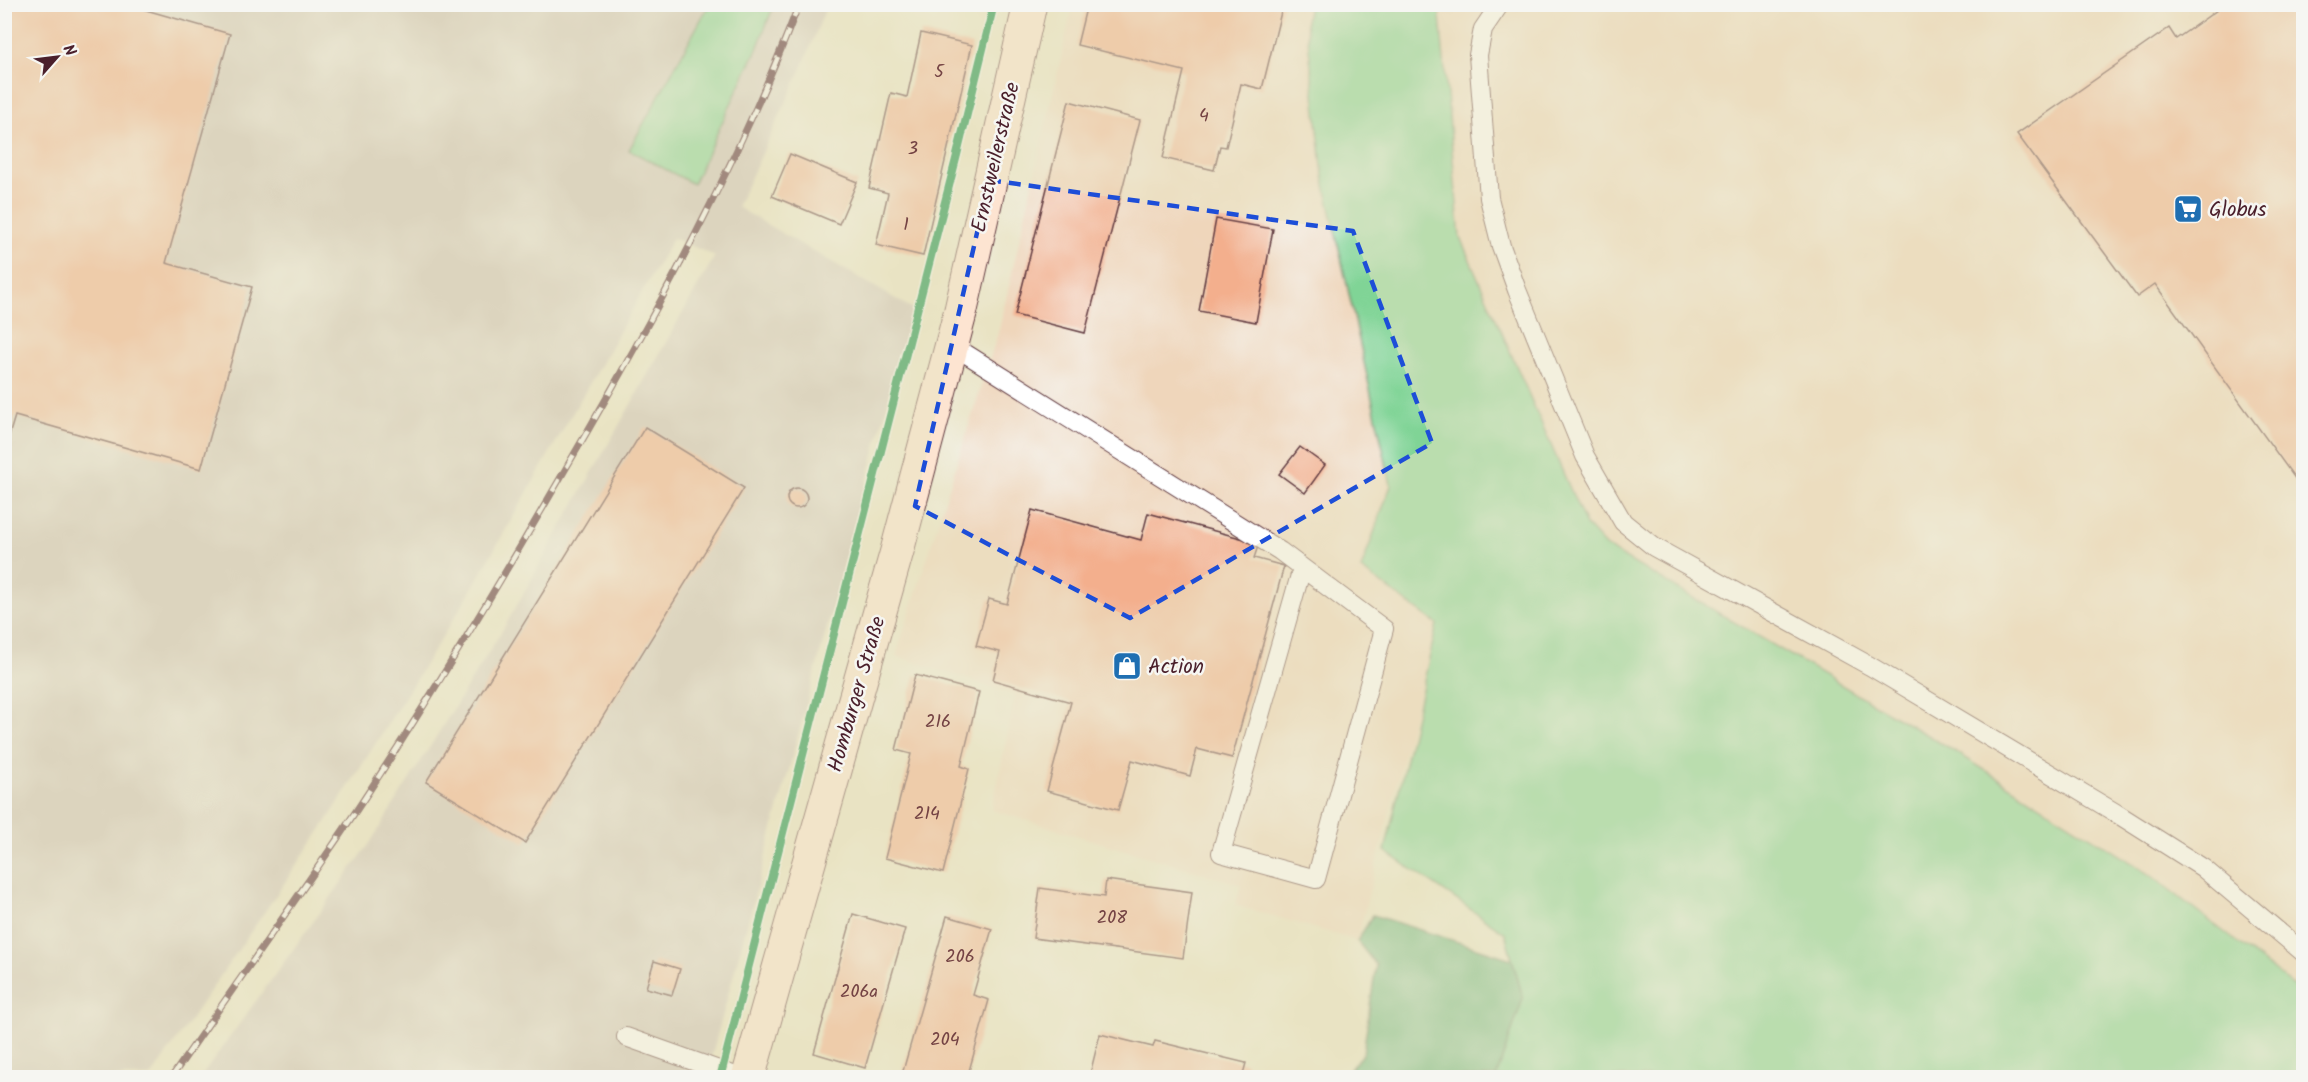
<svg xmlns="http://www.w3.org/2000/svg" width="2308" height="1082" font-family="Kalam,sans-serif">
  <style>
    .built { fill: #efd6bb }
    .industrial { fill: #cdc2b9 }
    .green { fill: #80d496; stroke: #657a60; stroke-width: 1.5 }
    .forest { fill: #68b67f; stroke: #596a55; stroke-width: 1.5 }
    .building { fill: #f3af8d }
    .lines { fill: none; stroke-linecap: round; stroke-linejoin: round }
    .lane-casing { stroke: #623c42; stroke-width: 20 }
    .secondary-casing { stroke: #623c42; stroke-width: 35 }
    .lane { stroke: #fff; stroke-width: 18 }
    .secondary { stroke: #fde4d1; stroke-width: 33 }
    .rail-casing { stroke: #4a1f2b; stroke-width: 7 }
    .rail { stroke: #f6f6f2; stroke-width: 4.5; stroke-dasharray: 14; stroke-linecap: butt }
    .cycleway-casing { stroke: #f6f6f2; stroke-width: 11 }
    .cycleway { stroke: #00873e; stroke-width: 8 }
    .marked { fill: none; stroke: #1d4ed8; stroke-width: 4.5; stroke-dasharray: 12 8; stroke-linejoin: round }
    .labels { text-anchor: middle; stroke-width: 5; stroke-linejoin: round; paint-order: stroke }
    .number-label { font-size: 18px; fill: #744344 }
    .street-label { font-size: 21px; fill: #4a1f2b; stroke: #f6f6f2 }
    .poi-label { font-size: 21px; fill: #4a1f2b; stroke: #f6f6f2; text-anchor: start }
  </style>
  <rect width="100%" height="100%" fill="#f6f6f2"/>
  <filter id="ink" filterUnits="userSpaceOnUse"><feTurbulence type="fractalNoise" baseFrequency=".0167" numOctaves="2"/><feDisplacementMap in="SourceGraphic" scale="12" xChannelSelector="R" yChannelSelector="G"/><feConvolveMatrix kernelMatrix="1 2 1 2 8 2 1 2 1" color-interpolation-filters="sRGB"/></filter>
  <filter id="wash" filterUnits="userSpaceOnUse"><feTurbulence type="fractalNoise" baseFrequency=".008" numOctaves="4" result="noise"/><feDisplacementMap in="SourceGraphic" scale="24" xChannelSelector="R" yChannelSelector="G"/><feGaussianBlur stdDeviation="1.35" result="paint"/><feColorMatrix in="noise" values="0 0 0 0 0 0 0 0 0 0 0 0 0 0 0 0 0 1.4 0 .05"/><feComposite in="paint" operator="in"/></filter>
  <g filter="url(#wash)">
    <rect width="100%" height="100%" fill="#e9e3c3"/>
    <g class="built">
      <polygon points="1073,5 1309,5 1306,21 1323,176 1391,485 1365,558 1437,624 1357,941 1235,905 1241,885 992,810 1015,695 896,656 999,330"/>
      <polygon points="1439,5 2303,5 2303,993 2148,873 1961,755 1606,547 1586,525 1460,237"/>
    </g>
    <polygon class="industrial" points="5,5 709,5 629,149 693,184 757,49 774,5 827,5 802,68 737,207 913,309 706,1077 201,1077 370,843 505,626 715,256 673,238 466,599 327,821 151,1077 5,1078"/>
    <g class="green">
      <polygon points="709,5 774,5 757,49 693,184 629,150"/>
      <polygon points="1309,5 1439,5 1460,237 1586,525 1606,547 1961,755 2148,873 2303,993 2303,1077 1496,1077 1523,998 1505,933 1385,851 1437,624 1361,569 1391,485 1323,176 1306,21"/>
    </g>
    <polygon class="forest" points="1373,915 1512,959 1523,998 1496,1077 1344,1077 1363,1053 1376,965 1357,941"/>
    <g id="blocks">
      <g class="building">
        <polygon points="4,4 125,4 230,34 166,263 252,287 201,469 15,416 4,452"/>
        <polygon points="1087,4 1283,4 1262,89 1241,84 1226,147 1220,146 1214,170 1163,158 1184,71 1077,45"/>
        <polygon points="2213,4 2304,4 2304,491 2155,284 2137,297 2017,134 2169,28 2176,39 2217,10"/>
        <polygon points="921,33 972,45 923,256 876,245 888,193 869,188 891,93 907,97"/>
        <polygon points="1069,101 1140,120 1085,333 1015,315"/>
        <polygon points="790,154 857,182 839,224 772,196"/>
        <polygon points="1216,219 1273,229 1256,322 1199,311"/>
        <polygon points="645,427 744,488 525,843 426,782"/>
        <polygon points="1300,447 1325,465 1305,493 1279,474"/>
        <circle cx="797" cy="498" r="10"/>
        <polygon points="1032,510 1141,540 1148,513 1259,543 1254,558 1284,566 1232,758 1197,749 1190,776 1132,760 1118,810 1047,791 1071,702 993,680 1000,652 976,646 989,599 1007,604"/>
        <polygon points="915,675 979,692 961,766 969,769 943,873 885,858 911,754 896,750"/>
        <polygon points="1106,880 1192,892 1183,958 1033,938 1040,888 1104,897"/>
        <polygon points="853,914 905,929 865,1068 814,1053"/>
        <polygon points="947,916 992,929 973,995 989,1000 967,1078 901,1078"/>
        <polygon points="654,961 680,969 672,995 646,988"/>
        <polygon points="1100,1034 1153,1047 1155,1041 1246,1063 1242,1078 1089,1078"/>
      </g>
    </g>
  </g>
  <g filter="url(#ink)">
    <use href="#blocks" fill-opacity="0" stroke="#623c42" stroke-width="1.5"/>
    <g class="lines">
      <g class="lane-casing">
        <g id="lane">
          <polyline points="1500,4 1483,29 1478,55 1489,198 1501,246 1517,290 1585,456 1623,522 1654,547 1870,666 2116,813 2203,868 2304,953"/>
          <polyline points="952,345 1280,551 1384,629 1316,879 1221,853 1302,568"/>
          <polyline points="626,1037 741,1078"/>
        </g>
      </g>
      <g class="secondary-casing">
        <polyline id="secondary" points="748,1078 897,551 961,310 1030,4"/>
      </g>
      <use href="#lane" class="lane"/>
      <use href="#secondary" class="secondary"/>
      <g class="rail-casing">
        <path id="rail" d="M 171,1078 C 229,994 289,910 346,826 C 425,708 498,586 569,463 C 655,316 738,164 799,4"/>
      </g>
      <use href="#rail" class="rail"/>
      <g class="cycleway-casing">
        <polyline id="cycleway" points="720,1078 957,155 994,4"/>
      </g>
      <use href="#cycleway" class="cycleway"/>
    </g>
  </g>
  <path d="M0 0H2308V1082H0ZM 989,180 L 1353,231 L 1432,443 L 1130,618 L 915,506 Z" fill="#e9e3c3" fill-opacity=".55" fill-rule="evenodd"/>
  <path class="marked" d="M 989,180 L 1353,231 L 1432,443 L 1130,618 L 915,506 Z"/>
  <defs>
    <g id="supermarket-square" transform="scale(1.5)"><rect x="-9" y="-9" width="18" height="18" rx="4" fill="#1f6fb2" stroke="#f6f6f2"/><path d="M-6-5.5h2.5l.6 2H6L4.5 2H-2.5L-4.4-4H-6ZM-1.5 3.2a1.3 1.3 0 1 0 .1 0ZM3 3.2a1.3 1.3 0 1 0 .1 0Z" fill="#fff"/></g>
    <g id="shop-square" transform="scale(1.5)"><rect x="-9" y="-9" width="18" height="18" rx="4" fill="#1f6fb2" stroke="#f6f6f2"/><path d="M-5-2.5h2.3a2.7 3.5 0 0 1 5.4 0H5L5.5 6h-11ZM-1.5-2.5h3a1.5 2.3 0 0 0-3 0Z" fill="#fff"/></g>
  </defs>
  <g fill-rule="evenodd">
    <use href="#supermarket-square" x="2188" y="209"/>
    <use href="#shop-square" x="1127" y="666"/>
  </g>
  <g class="labels">
    <g class="number-label">
      <text x="939" y="77">5</text>
      <text x="1204" y="121">4</text>
      <text x="913" y="154">3</text>
      <text x="906" y="230">1</text>
      <text x="938" y="727">216</text>
      <text x="927" y="819">214</text>
      <text x="1112" y="923">208</text>
      <text x="960" y="962">206</text>
      <text x="859" y="997">206a</text>
      <text x="945" y="1045">204</text>
    </g>
    <g class="street-label">
      <text transform="translate(995 157) rotate(-77)" y="7">Ernstweilerstraße</text>
      <text transform="translate(856 694) rotate(-74)" y="7">Homburger Straße</text>
    </g>
    <g class="poi-label">
      <text x="2209" y="216">Globus</text>
      <text x="1148" y="673">Action</text>
    </g>
  </g>
  <rect width="2308" height="1082" fill="none" stroke="#f6f6f2" stroke-width="24"/>
  <g transform="translate(57 57) rotate(62)" stroke="#f6f6f2" stroke-width="4.5" paint-order="stroke">
  <path d="M0-4.5L10 22L0 15L-10 22Z" fill="#4a1f2b"/>
  <text y="-9" font-size="16" font-weight="bold" text-anchor="middle" fill="#4a1f2b">N</text>
  </g>
</svg>
